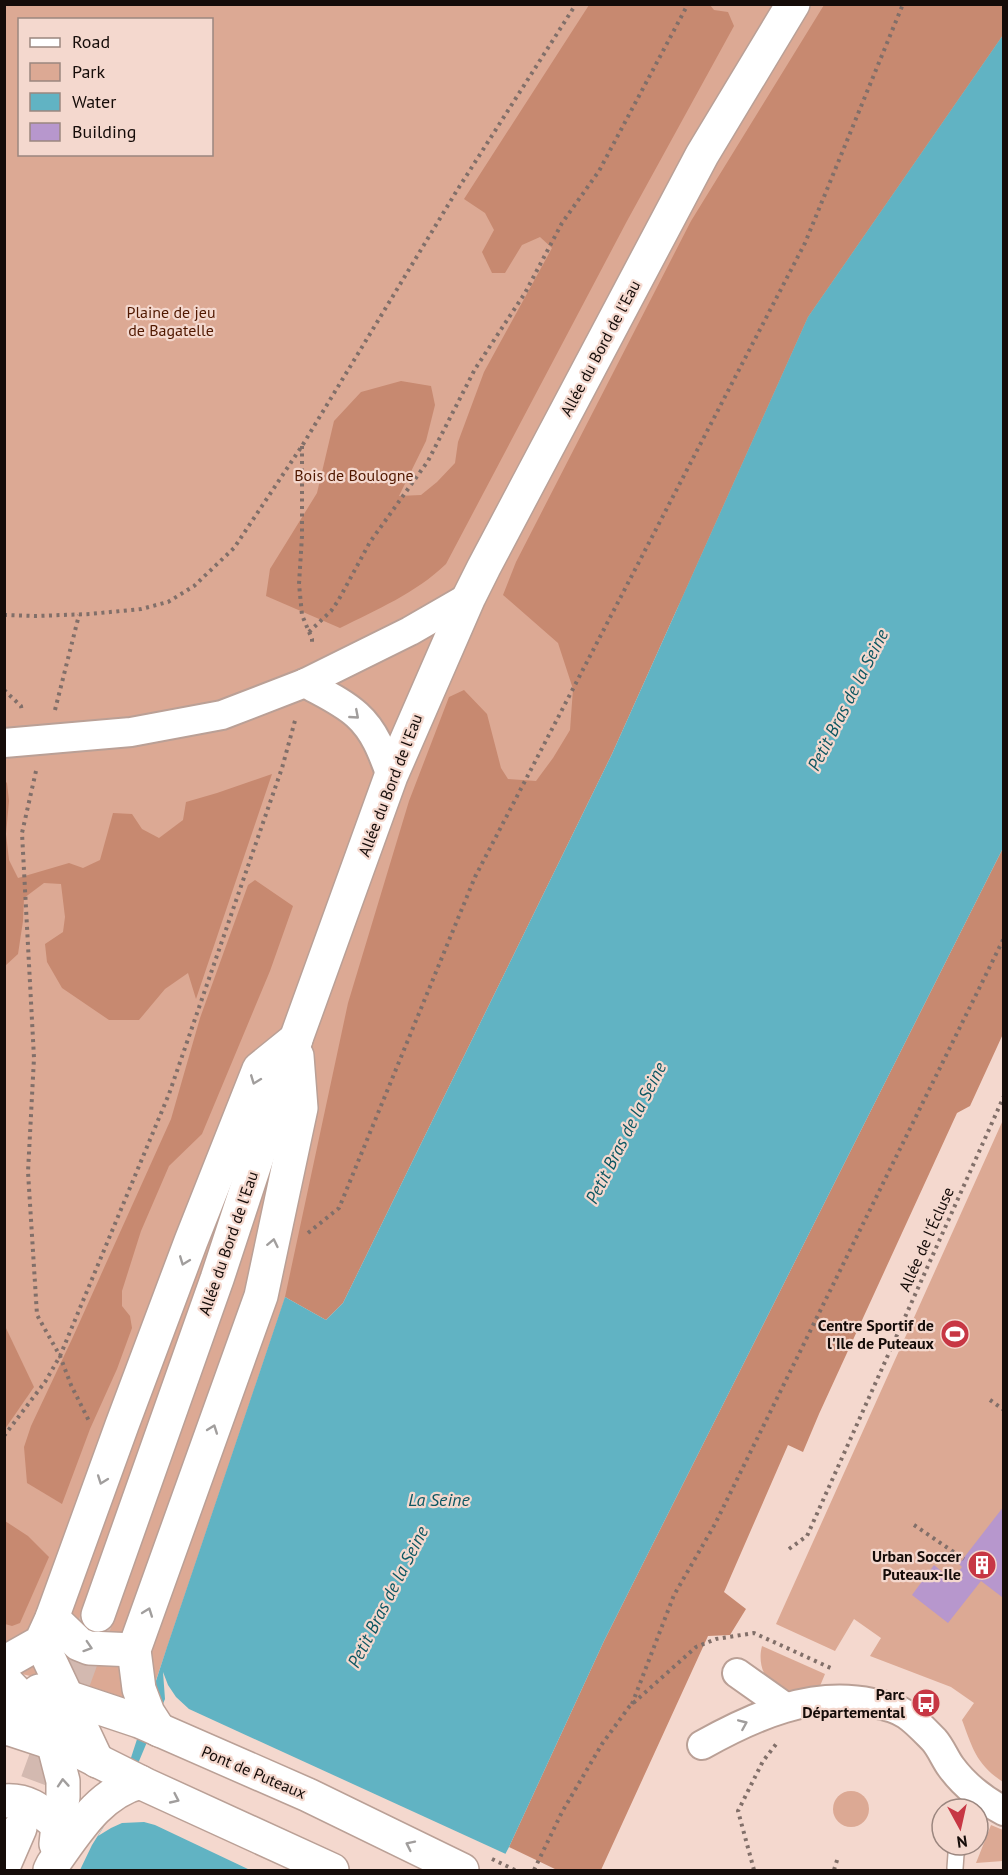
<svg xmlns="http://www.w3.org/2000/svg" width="1008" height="1875" font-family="'PT Sans',sans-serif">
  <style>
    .green { fill: #dca994; fill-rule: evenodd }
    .forest { fill: #c78970 }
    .water { fill: #61b3c3 }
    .pier { fill: #f4d8ce }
    .building { fill: #b797cd }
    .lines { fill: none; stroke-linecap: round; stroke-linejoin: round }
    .primary-tunnel { stroke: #d3b9b0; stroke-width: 33; stroke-dasharray: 33 16; stroke-linecap: butt }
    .service-casing { stroke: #baa096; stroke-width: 18 }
    .minor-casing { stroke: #baa096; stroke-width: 32 }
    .secondary-casing { stroke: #baa096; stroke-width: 36 }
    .primary-casing { stroke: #baa096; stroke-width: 36 }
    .path { stroke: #816f69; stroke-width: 4; stroke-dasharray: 3 4.5; stroke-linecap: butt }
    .service { stroke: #fff; stroke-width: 15 }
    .minor { stroke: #fff; stroke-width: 28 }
    .secondary { stroke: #fff; stroke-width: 33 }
    .primary { stroke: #fff; stroke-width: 33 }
    .oneway { stroke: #a19e9d }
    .labels { text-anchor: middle; stroke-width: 4.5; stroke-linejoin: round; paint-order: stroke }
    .park-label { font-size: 16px; fill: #501800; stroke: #f4d8ce }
    .street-label { font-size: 16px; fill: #150c09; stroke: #f4d8ce }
    .poi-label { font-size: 16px; font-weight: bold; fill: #150c09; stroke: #f4d8ce; text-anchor: end }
    .water-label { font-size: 18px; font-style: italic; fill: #0c5661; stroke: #f4d8ce }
  </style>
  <rect width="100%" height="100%" fill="#f4d8ce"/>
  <g class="green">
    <path d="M 4,5 L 1003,5 L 1003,35 L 285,1298 L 148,1704 L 5,1670 ZM 20,20 L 212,20 L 212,154 L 20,154 Z"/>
    <path d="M 1003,1120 L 1003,1782 C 976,1764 973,1749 962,1720 L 974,1703 L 951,1687 L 870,1656 L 881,1638 L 854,1619 L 835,1651 L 776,1624 Z"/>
    <path d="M 762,1646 L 825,1674 L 820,1686 C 809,1688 797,1691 786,1690 C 765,1687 757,1664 762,1646 Z"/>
    <circle cx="851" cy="1809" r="18"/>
    <polygon points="991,1825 1003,1830 1003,1861 976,1863"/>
  </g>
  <g class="forest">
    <path d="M 589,5 L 710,5 L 714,10 L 728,12 L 734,26 L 627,221 L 446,564 C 416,593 376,610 340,628 L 266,596 L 270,569 L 317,493 L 334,421 L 361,392 L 401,381 L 431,386 L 435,405 L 426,441 L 399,496 L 421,495 L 437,482 L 455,463 L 458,442 L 484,372 L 552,248 L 540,237 L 522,245 L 505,273 L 492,273 L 482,252 L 494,230 L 485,213 L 464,199 Z"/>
    <polygon points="824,5 1003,5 1003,35 808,317 612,754 343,1303 326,1320 285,1297 348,1003 409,801 449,697 464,690 487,714 501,768 508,779 536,781 553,758 570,730 573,689 558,643 503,595 516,562 691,221"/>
    <polygon points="272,774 196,999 188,973 165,989 139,1020 109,1020 62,988 47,962 45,944 63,932 65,917 61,884 44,883 24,898 23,921 18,954 5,966 5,781 7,783 9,801 6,834 9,860 18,878 69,863 83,868 100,860 113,813 132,814 142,829 159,838 183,820 186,802 217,793"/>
    <polygon points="1003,848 1003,1034 970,1106 957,1113 819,1414 803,1452 788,1445 724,1592 746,1609 730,1635 708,1636 601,1870 557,1870 509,1847 604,1641"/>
    <polygon points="255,880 293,906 270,971 202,1134 169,1166 141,1231 122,1291 122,1306 130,1316 132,1328 117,1369 90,1429 62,1504 27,1483 24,1447 31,1426 72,1339 171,1119 200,1018 248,885"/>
    <polygon points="4,1324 34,1387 5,1429 4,1429"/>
    <polygon points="5,1521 28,1536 49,1557 20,1623 12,1626 5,1624"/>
  </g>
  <polygon class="water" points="1003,35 1003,848 604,1641 509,1847 497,1870 80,1870 92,1845 114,1810 167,1647 285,1297 326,1320 343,1303 612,754 808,317"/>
  <polygon class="pier" points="163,1672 168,1685 176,1697 189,1709 508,1855 500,1870 250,1870 155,1825 144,1822 122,1823 111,1828 98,1836 114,1810 119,1809 165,1699"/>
  <polygon class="building" points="1004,1506 1004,1595 1002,1597 981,1581 948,1623 912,1595 934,1565 952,1580 962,1567 959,1564"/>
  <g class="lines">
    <polyline class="primary-tunnel" points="20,1828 98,1615"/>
    <g class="service-casing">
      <polyline id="service" points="955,1868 956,1854 960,1845"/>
    </g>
    <g class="minor-casing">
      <g id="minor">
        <path d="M 305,683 C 323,693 343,702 357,715 C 375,731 383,754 391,776"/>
        <polyline points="4,743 131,732 222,715 305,683 410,631 469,597"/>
        <polyline points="737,1673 785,1707"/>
        <path d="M 702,1745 C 754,1716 812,1690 872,1703 C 884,1705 897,1708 907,1715 C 916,1721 926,1732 934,1740 C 941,1748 945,1759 951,1767 C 965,1786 983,1800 1004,1811"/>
      </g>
    </g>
    <g class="secondary-casing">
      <g id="secondary">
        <polyline points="45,1693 67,1697 139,1721 308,1795 462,1870"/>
        <polyline points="4,1727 80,1752 146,1785 332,1870"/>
      </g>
    </g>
    <g class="primary-casing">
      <g id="primary">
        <polyline points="98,1615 217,1279 296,1039 391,776 469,597 484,567 702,155 793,4"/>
        <polyline points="52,1618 79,1644 89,1648 134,1650"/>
        <polyline points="41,1642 97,1761"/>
        <polyline points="4,1663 41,1642 52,1618 122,1425 191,1241 259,1069 296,1039"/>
        <polyline points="8,1684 42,1719 53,1742 63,1781 63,1797 58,1825"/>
        <polyline points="4,1729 14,1713 39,1691"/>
        <polyline points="159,1730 148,1713 139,1689 134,1650 261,1296 301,1108 297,1056"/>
        <path d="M 4,1801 C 28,1799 41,1811 58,1825 L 56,1844"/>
        <polyline points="4,1865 20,1828"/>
        <path d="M 50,1870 L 53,1864 C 77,1831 99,1793 140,1782"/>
      </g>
    </g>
    <g class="path">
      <polyline points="302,446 302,536 299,584 302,615 312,639 312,646"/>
      <polyline points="4,615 35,616 90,614 141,609 168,602 194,586 234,548 302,446 456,192 576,4"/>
      <polyline points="309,632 331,611 338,601 370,542 428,461 475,369 525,293 562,223 599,171 688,4"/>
      <polyline points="4,690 21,706 22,712"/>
      <polyline points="55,710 79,615"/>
      <polyline points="36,771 22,833 34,1058 28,1172 37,1315 60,1356 71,1385 89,1421"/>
      <polyline points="308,1233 339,1208 475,877 805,243 903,4"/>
      <polyline points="990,1400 1004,1410"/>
      <polyline points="4,1436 45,1382 60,1356 169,1094 282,768 296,717"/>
      <polyline points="914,1525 964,1559"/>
      <polyline points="789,1549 807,1536 1004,1096"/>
      <polyline points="632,1704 674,1595 715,1524 1004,938"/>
      <polyline points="492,1859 515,1870"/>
      <polyline points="534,1870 562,1812 602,1744 629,1707 696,1647 716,1639 754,1633 833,1669"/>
      <polyline points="754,1870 738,1811 763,1761 777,1743"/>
      <polyline points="834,1870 838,1857"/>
    </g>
    <use href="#service" class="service"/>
    <use href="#minor" class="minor"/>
    <use href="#secondary" class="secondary"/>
    <use href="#primary" class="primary"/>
  </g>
  <defs><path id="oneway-chevron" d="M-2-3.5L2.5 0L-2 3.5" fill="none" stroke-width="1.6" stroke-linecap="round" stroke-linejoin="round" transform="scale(1.5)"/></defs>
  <g class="oneway">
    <use href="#oneway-chevron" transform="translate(355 715) rotate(41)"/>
    <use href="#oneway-chevron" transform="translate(255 1080) rotate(111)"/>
    <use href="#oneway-chevron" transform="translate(273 1243) rotate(-78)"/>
    <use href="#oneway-chevron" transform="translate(184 1261) rotate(111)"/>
    <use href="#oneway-chevron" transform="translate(213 1429) rotate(-70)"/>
    <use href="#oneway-chevron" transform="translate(102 1480) rotate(110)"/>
    <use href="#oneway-chevron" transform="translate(148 1612) rotate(-70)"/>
    <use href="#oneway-chevron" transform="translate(88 1647) rotate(18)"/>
    <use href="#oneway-chevron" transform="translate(743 1724) rotate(-23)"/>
    <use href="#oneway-chevron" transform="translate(63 1783) rotate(-94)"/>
    <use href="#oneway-chevron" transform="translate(175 1799) rotate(25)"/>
    <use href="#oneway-chevron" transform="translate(410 1845) rotate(-154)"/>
  </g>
  <defs>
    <g id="stadium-disc" transform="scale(1.5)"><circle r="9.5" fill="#c73744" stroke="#f4d8ce"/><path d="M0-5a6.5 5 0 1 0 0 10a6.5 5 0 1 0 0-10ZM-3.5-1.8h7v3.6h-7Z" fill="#fff"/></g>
    <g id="building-disc" transform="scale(1.5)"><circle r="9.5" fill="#c73744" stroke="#f4d8ce"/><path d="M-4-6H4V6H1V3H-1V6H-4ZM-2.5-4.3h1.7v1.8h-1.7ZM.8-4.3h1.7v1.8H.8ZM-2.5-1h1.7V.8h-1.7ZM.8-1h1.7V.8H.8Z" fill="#fff"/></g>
    <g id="bus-disc" transform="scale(1.5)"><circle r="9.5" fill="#c73744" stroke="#f4d8ce"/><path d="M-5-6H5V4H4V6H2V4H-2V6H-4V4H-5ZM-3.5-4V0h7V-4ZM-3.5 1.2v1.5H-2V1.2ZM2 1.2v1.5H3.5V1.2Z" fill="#fff"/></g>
  </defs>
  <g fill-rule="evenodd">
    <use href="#stadium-disc" x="955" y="1334"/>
    <use href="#building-disc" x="982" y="1565"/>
    <use href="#bus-disc" x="926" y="1703"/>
  </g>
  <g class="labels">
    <g class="park-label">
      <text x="171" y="318">Plaine de jeu<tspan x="171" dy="18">de Bagatelle</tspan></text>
      <text x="354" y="481">Bois de Boulogne</text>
    </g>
    <g class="street-label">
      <text transform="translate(600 348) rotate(-62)" y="6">Allée du Bord de l'Eau</text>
      <text transform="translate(390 785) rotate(-69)" y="6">Allée du Bord de l'Eau</text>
      <text transform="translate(926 1239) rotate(-66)" y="6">Allée de l'Écluse</text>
      <text transform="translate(228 1243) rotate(-71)" y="6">Allée du Bord de l'Eau</text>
      <text transform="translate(254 1772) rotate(23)" y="6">Pont de Puteaux</text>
    </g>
    <g class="poi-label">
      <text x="934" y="1331">Centre Sportif de<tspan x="934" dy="18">l'Ile de Puteaux</tspan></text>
      <text x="961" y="1562">Urban Soccer<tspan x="961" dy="18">Puteaux-Ile</tspan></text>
      <text x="905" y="1700">Parc<tspan x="905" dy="18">Départemental</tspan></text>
    </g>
    <g class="water-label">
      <text transform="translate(848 700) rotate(-63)" y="6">Petit Bras de la Seine</text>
      <text transform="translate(626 1133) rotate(-63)" y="6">Petit Bras de la Seine</text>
      <text x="439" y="1506">La Seine</text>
      <text transform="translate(388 1597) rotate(-63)" y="6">Petit Bras de la Seine</text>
    </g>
  </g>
  <rect width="1008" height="1875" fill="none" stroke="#150c09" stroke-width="12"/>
  <rect x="18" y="18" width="195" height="138" fill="#f4d8ce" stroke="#9b867f" stroke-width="1.5"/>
  <rect x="30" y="38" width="30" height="9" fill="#ffffff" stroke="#9b867f" stroke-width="1.5"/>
  <text x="72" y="48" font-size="18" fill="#150c09">Road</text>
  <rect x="30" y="63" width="30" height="18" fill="#dca994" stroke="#9b867f" stroke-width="1.5"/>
  <text x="72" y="78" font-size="18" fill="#150c09">Park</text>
  <rect x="30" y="93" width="30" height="18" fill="#61b3c3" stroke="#9b867f" stroke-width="1.5"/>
  <text x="72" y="108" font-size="18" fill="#150c09">Water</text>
  <rect x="30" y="123" width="30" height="18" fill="#b797cd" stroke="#9b867f" stroke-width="1.5"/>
  <text x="72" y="138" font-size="18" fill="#150c09">Building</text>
  <g transform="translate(960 1827) rotate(172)"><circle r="28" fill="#f4d8ce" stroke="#9b867f" stroke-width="1.5"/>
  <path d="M0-4.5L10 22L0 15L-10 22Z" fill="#c73744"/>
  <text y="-9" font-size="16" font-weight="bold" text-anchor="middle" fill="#150c09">N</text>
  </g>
</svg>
